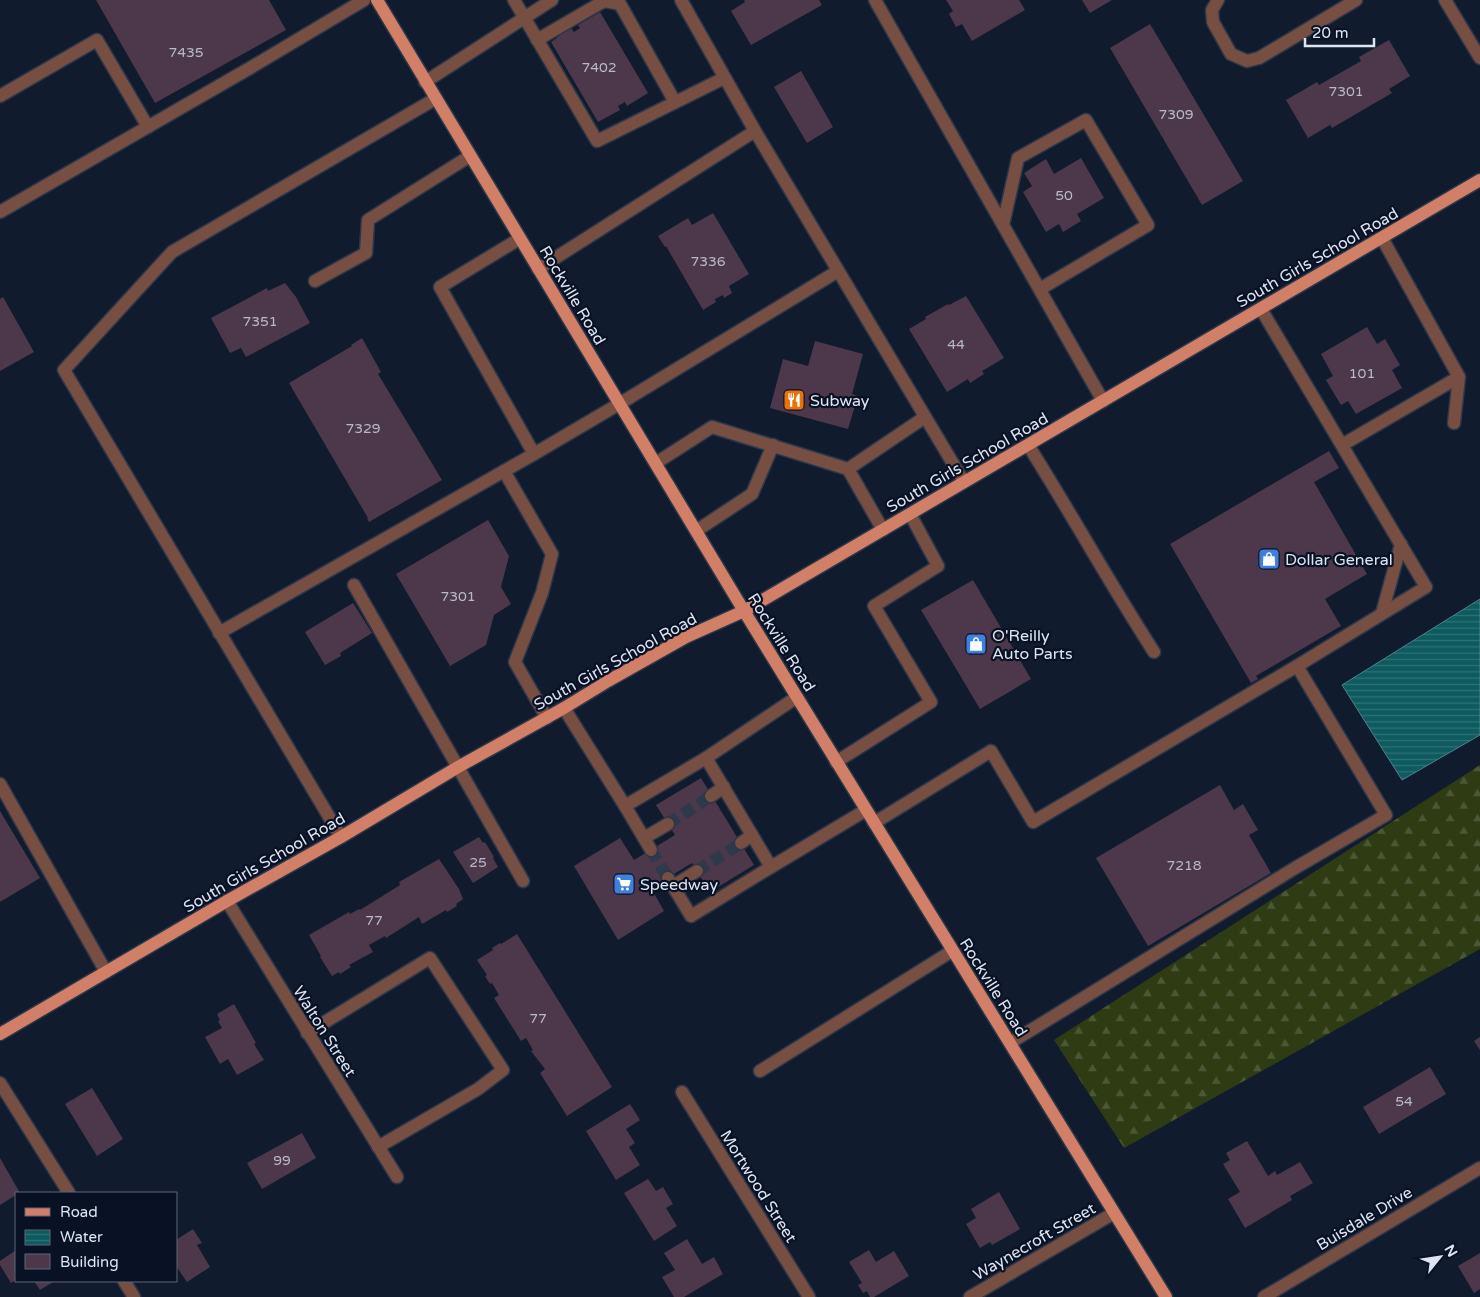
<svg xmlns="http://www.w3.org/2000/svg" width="1480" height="1297" font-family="'Varela Round',sans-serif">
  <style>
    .forest { fill: url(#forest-firs) }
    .water { fill: url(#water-rules); stroke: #4b848b }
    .building { fill: #4c384a }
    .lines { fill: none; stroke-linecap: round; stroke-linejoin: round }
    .minor-tunnel { stroke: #2f394c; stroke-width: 12; stroke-dasharray: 12 6; stroke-linecap: butt }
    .minor-casing { stroke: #2d374a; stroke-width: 15 }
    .major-casing { stroke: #2d374a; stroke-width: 15 }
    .minor { stroke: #764e42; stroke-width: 12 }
    .major { stroke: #d27f68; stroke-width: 12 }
    .labels { text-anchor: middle; stroke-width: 4.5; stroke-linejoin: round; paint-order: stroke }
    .number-label { font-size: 14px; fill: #b9bac9 }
    .street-label { font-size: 16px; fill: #dde5f3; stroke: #081224 }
    .poi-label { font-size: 16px; fill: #dde5f3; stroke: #081224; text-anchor: start }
  </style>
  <defs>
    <pattern id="forest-firs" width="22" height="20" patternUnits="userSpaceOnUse" patternTransform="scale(1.25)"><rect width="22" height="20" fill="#2f3b13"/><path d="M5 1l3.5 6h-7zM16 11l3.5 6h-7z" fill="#4d5736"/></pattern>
    <pattern id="water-rules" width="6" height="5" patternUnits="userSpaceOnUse" patternTransform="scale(1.25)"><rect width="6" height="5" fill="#0d5a5f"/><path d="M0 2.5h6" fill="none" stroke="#307276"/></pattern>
  </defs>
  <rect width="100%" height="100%" fill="#101b2e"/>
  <polygon class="forest" points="1480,765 1480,949 1124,1148 1054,1040"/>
  <polygon class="water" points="1480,599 1480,735 1402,780 1342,685"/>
  <g class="building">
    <polygon points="96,0 269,0 286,30 155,103"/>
    <polygon points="744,0 819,0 822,5 751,45 731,11 745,2"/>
    <polygon points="946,0 1019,0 1025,10 972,41 962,24 956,27 949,14 953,11"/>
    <polygon points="1082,0 1112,0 1090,13"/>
    <polygon points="600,12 648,93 627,106 625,102 618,106 620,110 598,122 551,42 558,37 556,33 565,28 567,31 571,28 574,32 580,28 578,25"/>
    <polygon points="1150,24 1243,181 1202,205 1110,48"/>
    <polygon points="1389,40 1410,76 1389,89 1392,93 1332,128 1330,125 1308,138 1286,100 1317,82 1319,85 1361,61 1359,57"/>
    <polygon points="801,71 833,127 807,143 774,87"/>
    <polygon points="1081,158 1104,198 1077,214 1081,221 1063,232 1059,224 1046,232 1023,192 1032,186 1024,173 1046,159 1054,174"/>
    <polygon points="713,213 749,274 729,286 732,293 724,298 723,295 715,299 716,302 703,310 666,246 665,247 658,236 688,218 692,225"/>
    <polygon points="285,283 296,297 310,323 246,357 241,348 230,353 211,318 267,288 268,291"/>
    <polygon points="966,296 1004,358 982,371 984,374 970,383 968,379 947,392 909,329 926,319 925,317 948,304 949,305"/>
    <polygon points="3,297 34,352 0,371 0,299"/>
    <polygon points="1367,327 1377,344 1385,339 1400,365 1392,370 1402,388 1356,414 1348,401 1341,405 1326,380 1333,376 1321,354"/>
    <polygon points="362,338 381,372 378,374 442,480 369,522 367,518 368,518 289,383 352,346 351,345"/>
    <polygon points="815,341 863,354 852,394 858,396 848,429 770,408 783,359 808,366"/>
    <polygon points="1329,451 1339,468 1314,482 1367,574 1325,599 1341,626 1256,676 1258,679 1251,683 1170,544"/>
    <polygon points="488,520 509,556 501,587 511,604 494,615 486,645 450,666 396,574"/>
    <polygon points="973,580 1031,679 980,709 921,610"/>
    <polygon points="353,603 372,633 340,653 341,656 325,665 305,632"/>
    <polygon points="701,778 754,865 710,892 692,863 651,888 664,911 618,940 574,866 620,838 634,860 675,835 656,805"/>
    <polygon points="1220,785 1234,810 1243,804 1258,830 1249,835 1271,873 1148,946 1096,858"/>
    <polygon points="0,811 40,878 0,902"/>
    <polygon points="479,837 483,843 485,842 494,857 493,858 498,867 473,883 453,852"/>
    <polygon points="439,859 459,889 463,899 456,904 457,906 447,912 446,910 422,924 419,917 386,938 385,936 369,945 373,952 349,965 351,967 340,974 339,972 332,976 320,957 321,956 309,935 349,912 350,914 359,909 360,910 400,885 399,882"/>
    <polygon points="517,934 612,1087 567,1116 540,1073 545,1069 531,1051 533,1050 526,1038 521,1041 494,998 499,995 492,983 490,984 485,976 487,975 477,960 493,950 492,948 500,943 501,944"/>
    <polygon points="234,1004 256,1043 254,1044 264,1060 237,1075 228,1059 220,1064 205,1037 222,1028 218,1021 220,1020 217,1014"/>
    <polygon points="1480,1037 1480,1050 1474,1041"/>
    <polygon points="1430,1067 1446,1094 1379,1134 1363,1107"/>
    <polygon points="92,1088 123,1139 97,1156 65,1104"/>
    <polygon points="630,1104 640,1120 626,1129 635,1143 629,1147 640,1165 616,1180 586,1131"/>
    <polygon points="302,1133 316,1158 262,1189 247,1163"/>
    <polygon points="1247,1141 1268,1176 1275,1171 1277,1175 1300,1162 1313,1183 1290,1196 1292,1200 1245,1228 1228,1199 1240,1192 1223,1164 1230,1160 1226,1153"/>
    <polygon points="0,1158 20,1193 16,1193 16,1195 0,1205"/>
    <polygon points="648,1179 656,1191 663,1187 673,1204 666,1208 677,1226 654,1241 624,1193"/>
    <polygon points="999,1192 1020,1229 992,1245 990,1242 980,1248 966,1224 976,1218 971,1209"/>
    <polygon points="193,1229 202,1243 197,1245 210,1267 187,1282 176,1266 176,1240"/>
    <polygon points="687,1239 702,1264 714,1257 723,1274 684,1297 674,1297 662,1277 675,1270 664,1253"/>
    <polygon points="16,1250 16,1280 11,1283 0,1265 0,1261"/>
    <polygon points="869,1250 876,1262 894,1251 909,1276 874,1297 870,1297 867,1291 863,1293 858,1285 862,1283 849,1262"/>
    <polygon points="1480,1253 1480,1289 1474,1293 1458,1266"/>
    <polygon points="34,1281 55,1281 40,1290"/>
  </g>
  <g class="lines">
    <g class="minor-tunnel">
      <polyline points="668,824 711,796"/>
      <polyline points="651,850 668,878"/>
      <polyline points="697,871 741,843"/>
    </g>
    <g class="minor-casing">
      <g id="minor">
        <polyline points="514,0 597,141 724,78"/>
        <polyline points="681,0 755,131"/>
        <polyline points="875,0 1103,401"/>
        <polyline points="1218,0 1212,10 1213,22 1231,54 1247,61 1259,58 1356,0"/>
        <polyline points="1445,0 1480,58"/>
        <polyline points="537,40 604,1 620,4 675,102"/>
        <polyline points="425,82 552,0"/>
        <polyline points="0,96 97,40 148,127"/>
        <polyline points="0,212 250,68 364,0"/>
        <polyline points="1003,225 1018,158 1086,120 1148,225 1040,289"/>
        <polyline points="519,239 440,287 534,454 619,404 838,271"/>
        <polyline points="538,269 755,131 964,482"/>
        <polyline points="315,281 366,253 368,220 470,156"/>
        <polyline points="1454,423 1459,377"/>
        <path d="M 1028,445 C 1071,513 1110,584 1154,652"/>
        <polyline points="1342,445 1459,377 1382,238"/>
        <polyline points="656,463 712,427 848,469 925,417"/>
        <polyline points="848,469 883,530"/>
        <polyline points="504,471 552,554 542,593 515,662 547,718"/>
        <polyline points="696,531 752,494 773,445"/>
        <polyline points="354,585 523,881"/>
        <polyline points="1382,613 1401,544"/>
        <polyline points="219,633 534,454"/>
        <polyline points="564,708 625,806 706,758 797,697"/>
        <polyline points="706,758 771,867 866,810"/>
        <polyline points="836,762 931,702 874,606 938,566 910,514"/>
        <polyline points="0,784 106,972"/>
        <polyline points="711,796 724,787"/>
        <polyline points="625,806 651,850"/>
        <polyline points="874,823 991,751 1033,822 1297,666 1426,587 1261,309"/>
        <polyline points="341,837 64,370 172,252 435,99"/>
        <polyline points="644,838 668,824"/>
        <polyline points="741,843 752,835"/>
        <polyline points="668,878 691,916 771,867"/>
        <polyline points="673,886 697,871"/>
        <polyline points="227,901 397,1177"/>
        <polyline points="307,1033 430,958 503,1070 478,1089 378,1147"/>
        <polyline points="1010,1043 1295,868 1386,815 1297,666"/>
        <polyline points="760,1071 952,951"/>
        <polyline points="0,1083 69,1193"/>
        <polyline points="682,1092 809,1297"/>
        <polyline points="124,1281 134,1297"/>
        <polyline points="970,1297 1114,1213"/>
        <polyline points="1264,1297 1480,1168"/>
      </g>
    </g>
    <g class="major-casing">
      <g id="major">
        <polyline points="377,0 744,611 1166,1297"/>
        <polyline points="0,1034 227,901 341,837 458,767 564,708 608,681 686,637 744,611 1480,180"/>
      </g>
    </g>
    <use href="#minor" class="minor"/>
    <use href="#major" class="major"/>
  </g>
  <defs>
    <g id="restaurant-square" transform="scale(1.125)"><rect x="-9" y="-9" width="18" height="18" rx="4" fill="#e8710a" stroke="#081224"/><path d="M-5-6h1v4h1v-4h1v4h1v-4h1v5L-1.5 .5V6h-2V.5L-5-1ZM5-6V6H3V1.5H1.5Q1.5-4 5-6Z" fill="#fff"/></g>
    <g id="shop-square" transform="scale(1.125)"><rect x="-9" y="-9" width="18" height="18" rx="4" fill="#3f7fe0" stroke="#081224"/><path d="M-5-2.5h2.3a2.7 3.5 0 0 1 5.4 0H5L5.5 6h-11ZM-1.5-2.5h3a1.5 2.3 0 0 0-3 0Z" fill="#fff"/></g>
    <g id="supermarket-square" transform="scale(1.125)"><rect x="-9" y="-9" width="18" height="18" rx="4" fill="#3f7fe0" stroke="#081224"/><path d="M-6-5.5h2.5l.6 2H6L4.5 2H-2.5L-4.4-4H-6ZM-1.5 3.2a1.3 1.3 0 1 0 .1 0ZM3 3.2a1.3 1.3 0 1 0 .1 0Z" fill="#fff"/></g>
  </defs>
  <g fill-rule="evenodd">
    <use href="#restaurant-square" x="794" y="400"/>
    <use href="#shop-square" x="1269" y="559"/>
    <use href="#shop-square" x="976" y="644"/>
    <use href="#supermarket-square" x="624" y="884"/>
  </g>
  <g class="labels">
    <g class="number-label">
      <text x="186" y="57">7435</text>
      <text x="599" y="72">7402</text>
      <text x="1346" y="96">7301</text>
      <text x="1176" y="119">7309</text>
      <text x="1064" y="200">50</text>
      <text x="708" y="266">7336</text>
      <text x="260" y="326">7351</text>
      <text x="956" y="349">44</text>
      <text x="1362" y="378">101</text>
      <text x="363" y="433">7329</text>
      <text x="458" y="601">7301</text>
      <text x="478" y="867">25</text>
      <text x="1184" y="870">7218</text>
      <text x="374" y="925">77</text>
      <text x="538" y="1023">77</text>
      <text x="1404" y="1106">54</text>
      <text x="282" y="1165">99</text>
    </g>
    <g class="street-label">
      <text transform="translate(1317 257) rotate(-30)" y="6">South Girls School Road</text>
      <text transform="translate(573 295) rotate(59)" y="6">Rockville Road</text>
      <text transform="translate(967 462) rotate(-30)" y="6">South Girls School Road</text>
      <text transform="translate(782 642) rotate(58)" y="6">Rockville Road</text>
      <text transform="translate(615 661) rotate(-29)" y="6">South Girls School Road</text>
      <text transform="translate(264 862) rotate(-30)" y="6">South Girls School Road</text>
      <text transform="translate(994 987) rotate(58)" y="6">Rockville Road</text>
      <text transform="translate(325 1031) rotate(58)" y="6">Walton Street</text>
      <text transform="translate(759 1186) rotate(58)" y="6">Mortwood Street</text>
      <text transform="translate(1364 1218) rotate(-31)" y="6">Buisdale Drive</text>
      <text transform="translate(1034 1241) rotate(-30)" y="6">Waynecroft Street</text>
    </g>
    <g class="poi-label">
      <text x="810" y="406">Subway</text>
      <text x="1285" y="565">Dollar General</text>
      <text x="992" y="641">O'Reilly<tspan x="992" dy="18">Auto Parts</tspan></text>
      <text x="640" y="890">Speedway</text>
    </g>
  </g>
  <rect x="15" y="1192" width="162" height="90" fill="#081224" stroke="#5d6677"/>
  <rect x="25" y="1208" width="25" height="8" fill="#d27f68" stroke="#5d6677"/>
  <text x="60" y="1217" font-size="15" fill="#dde5f3">Road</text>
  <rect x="25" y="1230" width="25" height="15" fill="url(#water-rules)" stroke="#5d6677"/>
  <text x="60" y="1242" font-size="15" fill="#dde5f3">Water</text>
  <rect x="25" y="1254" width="25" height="15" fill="#4c384a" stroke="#5d6677"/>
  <text x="60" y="1267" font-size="15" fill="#dde5f3">Building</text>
  <g transform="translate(1440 1257) rotate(60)" stroke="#081224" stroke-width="4" paint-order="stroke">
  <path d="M0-4L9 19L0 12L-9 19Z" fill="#dde5f3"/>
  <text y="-8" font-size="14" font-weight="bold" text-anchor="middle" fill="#dde5f3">N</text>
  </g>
  <path d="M1305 38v8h69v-8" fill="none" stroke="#dde5f3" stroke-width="2.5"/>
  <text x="1312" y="38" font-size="15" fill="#dde5f3" stroke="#081224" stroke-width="4" paint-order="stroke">20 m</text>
</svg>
